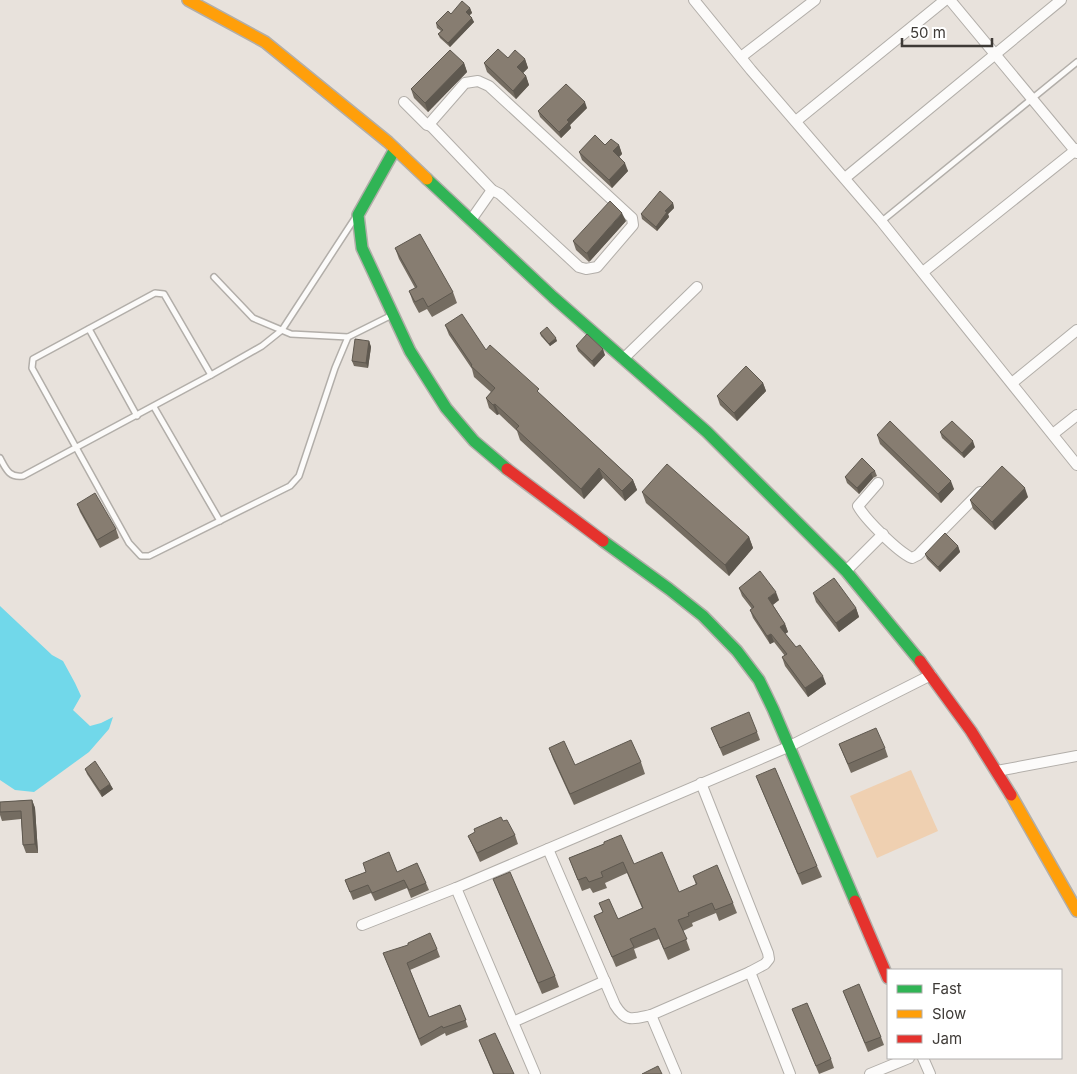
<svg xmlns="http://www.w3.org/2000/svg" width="1077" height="1074" font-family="Inter,sans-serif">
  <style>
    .green { fill: #efd0b1 }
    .water { fill: #71d8ea }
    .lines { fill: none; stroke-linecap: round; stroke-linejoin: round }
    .lane-casing { stroke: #b2aea9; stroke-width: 8 }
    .street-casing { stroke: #b2aea9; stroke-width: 12 }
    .fast-casing { stroke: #b2aea9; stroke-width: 14 }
    .slow-casing { stroke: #b2aea9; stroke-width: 14 }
    .jam-casing { stroke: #b2aea9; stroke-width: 14 }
    .lane { stroke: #fcfbfa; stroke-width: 5 }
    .street { stroke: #fcfbfa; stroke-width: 10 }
    .fast { stroke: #30b455; stroke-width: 11 }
    .slow { stroke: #ff9f0a; stroke-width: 11 }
    .jam { stroke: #e5322d; stroke-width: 11 }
    .wall { fill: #746c61 }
    .shaded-wall { fill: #5e584f }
    .building { fill: #877d71; stroke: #5e584f }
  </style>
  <rect width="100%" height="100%" fill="#e8e2dc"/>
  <polygon class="green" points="911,770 938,831 877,858 850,796"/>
  <polygon class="water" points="0,606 52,655 63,661 75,683 81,696 73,710 90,726 101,723 113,717 109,729 89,752 34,792 15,790 0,780"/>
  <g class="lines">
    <g class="lane-casing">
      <g id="lane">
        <polyline points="882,221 1077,62"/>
        <polyline points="214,277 253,318 291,334 348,337"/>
        <polyline points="89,329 137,416"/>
        <polyline points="211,375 164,294 155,293 33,359 32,368 129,543 141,556 149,556 290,486 299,476 335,368 348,337 392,315"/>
        <polyline points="154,407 220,521"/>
        <path d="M 0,458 C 6,469 9,478 23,476 L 211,375 L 262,346 L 282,330 L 355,218"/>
      </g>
    </g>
    <g class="street-casing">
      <g id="street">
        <polyline points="694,0 751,70 881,221 1077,465"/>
        <polyline points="950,0 1077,153"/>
        <polyline points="741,57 815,0"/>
        <polygon points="478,81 489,86 632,218 633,225 597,267 586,269 579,267 500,194 492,190 431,126 431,122 465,83"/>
        <polyline points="404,102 427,125 431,126"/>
        <polyline points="796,121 945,0"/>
        <polyline points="845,178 1061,0"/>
        <polyline points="471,220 492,190"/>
        <polyline points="923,272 1077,149"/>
        <polyline points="623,359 697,287"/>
        <polyline points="1012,383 1077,330"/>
        <polyline points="1053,434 1077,415"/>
        <path d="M 878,483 L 858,506 C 865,519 898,552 912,558 L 918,555 L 980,492"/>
        <polyline points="846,571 883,534"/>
        <polyline points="997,771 1077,756"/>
        <polyline points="701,783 768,953 769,959 765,964 750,972 790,1074"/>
        <path d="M 548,849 L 615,1005 C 626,1023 633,1019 651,1015 L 676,1074"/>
        <polyline points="456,888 535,1074"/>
        <polyline points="362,925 456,888 788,747 931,675"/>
        <polyline points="651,1015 750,972"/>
        <polyline points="513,1022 605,981"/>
        <polyline points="923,1058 930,1074"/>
        <polyline points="870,1074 909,1058"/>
      </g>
    </g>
    <g class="fast-casing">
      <g id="fast">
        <polyline points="395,149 358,215 362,248 410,351 446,408 474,441 507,469"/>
        <polyline points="427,179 553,297 707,432 846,571 920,661"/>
        <polyline points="603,541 669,589 703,616 737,651 759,680 773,709 855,901"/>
      </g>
    </g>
    <g class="slow-casing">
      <g id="slow">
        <polyline points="188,0 265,42 388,142 427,179"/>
        <polyline points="1011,795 1077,911"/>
      </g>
    </g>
    <g class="jam-casing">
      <g id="jam">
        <polyline points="507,469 603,541"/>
        <polyline points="920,661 971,731 1011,795"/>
        <polyline points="855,901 888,978"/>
      </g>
    </g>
    <use href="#lane" class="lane"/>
    <use href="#street" class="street"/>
    <use href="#fast" class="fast"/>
    <use href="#slow" class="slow"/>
    <use href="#jam" class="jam"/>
  </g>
  <g class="wall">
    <polygon points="470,8 472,13 469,15 474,22 450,47 440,38 438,34 441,31 437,28 436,23 451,14"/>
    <polygon points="508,58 525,59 528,68 523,73 526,76 529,85 516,99 487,72 484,63"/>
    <polygon points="464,63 467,72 428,112 414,98 411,89"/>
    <polygon points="587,108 570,125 571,128 561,138 540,117 538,111"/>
    <polygon points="605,145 619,145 622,154 619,157 628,171 612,188 582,160 579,152"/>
    <polygon points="673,203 674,208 668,214 669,217 657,231 642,219 641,214"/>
    <polygon points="626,221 590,261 589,262 576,250 573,241"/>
    <polygon points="395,248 453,292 457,303 432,317 427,309 419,313 413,302 409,291 415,288 399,259"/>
    <polygon points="445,325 486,350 541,395 633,480 637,490 625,501 603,478 584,499 520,440 517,431 499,414 497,415 489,408 486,398 491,392 474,377 472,369 449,335"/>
    <polygon points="540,333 557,341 550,346 541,336"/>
    <polygon points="369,341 371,347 368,368 354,366 352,361"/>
    <polygon points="576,346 605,355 594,367 578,351"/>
    <polygon points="763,383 766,391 737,421 720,405 717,396"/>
    <polygon points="940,432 975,447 964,458 942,438"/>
    <polygon points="877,435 954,489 941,503 880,444"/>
    <polygon points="875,471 877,476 873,478 859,494 847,483 845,477"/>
    <polygon points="642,492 749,537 753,548 729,576 646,503"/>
    <polygon points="1028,497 995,530 973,509 970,500"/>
    <polygon points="77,504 116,529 119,538 100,548 80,512"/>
    <polygon points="958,546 960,552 940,572 927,559 925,554"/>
    <polygon points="739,588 779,600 773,605 785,624 788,632 785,634 826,684 808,697 785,666 782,657 785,656 774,642 770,644 753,618 750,610 752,609 742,596"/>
    <polygon points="813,593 856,608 859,617 839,632 816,602"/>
    <polygon points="711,728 757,732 760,740 723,756"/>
    <polygon points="839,744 885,748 888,757 851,773"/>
    <polygon points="549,748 575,765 641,762 645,774 574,805 553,759"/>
    <polygon points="85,769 110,784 113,789 102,797 87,774"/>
    <polygon points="756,776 817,866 822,877 802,885"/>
    <polygon points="32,800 35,808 38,853 26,853 23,845 21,819 2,821 0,815 0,802"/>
    <polygon points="503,821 515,835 518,844 480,862 468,836"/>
    <polygon points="604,844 634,864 679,892 696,885 693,876 733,903 737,913 719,921 716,913 692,923 693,926 683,931 690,950 668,960 659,939 634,949 637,958 616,967 594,916 603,912 599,903 618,919 642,908 627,873 605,883 607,888 593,893 590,888 582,891 569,858"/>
    <polygon points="366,872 397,872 426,883 429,890 411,898 407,888 375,901 371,893 353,900 345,880"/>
    <polygon points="493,879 555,976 559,987 542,994"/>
    <polygon points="437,949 440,957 410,970 429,1017 460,1005 468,1027 446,1036 445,1033 421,1046 383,953"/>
    <polygon points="843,991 881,1037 884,1045 868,1052"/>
    <polygon points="792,1009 831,1059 834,1068 819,1074"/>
    <polygon points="479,1040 514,1074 493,1074"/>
  </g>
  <g class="shaded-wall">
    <polygon points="470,8 472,13 468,17 466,12"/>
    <polygon points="472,18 474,22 450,47 448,43"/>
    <polygon points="525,59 528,68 520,76 517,67"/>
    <polygon points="464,63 467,72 428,112 425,103"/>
    <polygon points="526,76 529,85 516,99 513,91"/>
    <polygon points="585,102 587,108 570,125 571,128 561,138 559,132 567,120"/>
    <polygon points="619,145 622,154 616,160 613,151"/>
    <polygon points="625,163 628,171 612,188 609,180"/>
    <polygon points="673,203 674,208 668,214 669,217 657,231 656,227 665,211"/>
    <polygon points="622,213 626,221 590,261 587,253"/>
    <polygon points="556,338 557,341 550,346 549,344"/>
    <polygon points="369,341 371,347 368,368 366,363"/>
    <polygon points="603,349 605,355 594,367 592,361"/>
    <polygon points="763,383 766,391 737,421 734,413"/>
    <polygon points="495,404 499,414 497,415 493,405"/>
    <polygon points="973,441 975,447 964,458 962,453"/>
    <polygon points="599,468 603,478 584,499 581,489"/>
    <polygon points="871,473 873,478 859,494 857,488"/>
    <polygon points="633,480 637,490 625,501 622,491"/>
    <polygon points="951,481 954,489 941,503 938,494"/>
    <polygon points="1025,488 1028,497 995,530 992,522"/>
    <polygon points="749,537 753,548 729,576 725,565"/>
    <polygon points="958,546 960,552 940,572 938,567"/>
    <polygon points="776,592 779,600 771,606 768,598"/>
    <polygon points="856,608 859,617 839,632 836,623"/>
    <polygon points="785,624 788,632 783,635 780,627"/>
    <polygon points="771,634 774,642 770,644 767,636"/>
    <polygon points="823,676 826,684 808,697 805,688"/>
    <polygon points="110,784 113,789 102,797 100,791"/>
    <polygon points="32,800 35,808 38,853 35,844"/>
  </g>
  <g class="building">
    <polygon points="462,1 470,8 466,12 472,18 448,43 438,34 443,30 436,23 448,11 451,14"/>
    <polygon points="498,49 508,58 515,50 525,59 517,67 526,76 513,91 484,63"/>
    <polygon points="450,50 464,63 425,103 411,89"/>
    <polygon points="566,84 585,102 567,120 569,122 559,132 538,111"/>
    <polygon points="595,135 605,145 611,139 619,145 613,151 625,163 609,180 579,152"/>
    <polygon points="660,191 673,203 665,211 667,212 656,227 641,214"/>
    <polygon points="610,201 622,213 587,253 586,253 573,241"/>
    <polygon points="420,234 453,292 428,307 423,298 415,302 409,291 417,287 395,248"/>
    <polygon points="462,314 486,350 490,345 539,389 537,391 633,480 622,491 599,468 581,489 516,429 519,426 495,404 493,405 486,398 495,388 471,366 472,365 445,325"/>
    <polygon points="547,327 556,338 549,344 540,333"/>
    <polygon points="587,334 603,349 592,361 576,346"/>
    <polygon points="355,339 369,341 366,363 352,361"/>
    <polygon points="746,366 763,383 734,413 717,396"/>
    <polygon points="890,421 951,481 938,494 877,435"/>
    <polygon points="952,421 973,441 962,453 940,432"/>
    <polygon points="862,458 875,471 871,473 857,488 845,477"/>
    <polygon points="667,464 749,537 725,565 642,492"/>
    <polygon points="1002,466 1025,488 992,522 970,500"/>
    <polygon points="95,493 116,529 97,540 77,504"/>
    <polygon points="945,533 958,546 938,567 925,554"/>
    <polygon points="760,571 776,592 768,598 785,624 780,627 796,647 800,645 823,676 805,688 782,657 787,654 771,634 767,636 750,610 754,607 739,588"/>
    <polygon points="834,578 856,608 836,623 813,593"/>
    <polygon points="749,712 757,732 720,748 711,728"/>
    <polygon points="876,728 885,748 848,764 839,744"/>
    <polygon points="631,740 641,762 570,794 549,748 564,741 575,765"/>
    <polygon points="95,761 110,784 100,791 85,769"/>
    <polygon points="775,768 817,866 798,874 756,776"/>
    <polygon points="32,800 35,844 23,845 21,811 0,812 0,802"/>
    <polygon points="501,817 503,821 507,820 515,835 477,853 468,836 475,832 474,829"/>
    <polygon points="621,835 634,864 662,852 679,892 697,884 693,876 717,865 733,903 715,910 712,903 688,913 689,916 678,920 687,939 664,949 655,928 630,939 634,947 612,957 594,916 603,912 599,903 609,899 618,919 643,908 623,862 601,872 603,877 589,882 586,877 578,880 569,858 604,844 604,842"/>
    <polygon points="389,852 397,872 417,863 426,883 409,890 404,880 372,893 368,885 350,892 345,880 366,872 363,863"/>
    <polygon points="510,872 555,976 538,983 493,879"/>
    <polygon points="430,933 437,949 407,963 429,1017 460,1005 466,1020 443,1028 442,1026 419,1039 383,953 408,945 408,943"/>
    <polygon points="859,984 881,1037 865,1043 843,991"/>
    <polygon points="807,1003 831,1059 816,1066 792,1009"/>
    <polygon points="495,1033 514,1074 494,1074 479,1040"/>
    <polygon points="658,1066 662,1074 642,1074"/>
  </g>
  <rect x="887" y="969" width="175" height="90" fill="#ffffff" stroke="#b2b0af"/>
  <rect x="897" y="985" width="25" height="8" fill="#30b455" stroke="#b2b0af"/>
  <text x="932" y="994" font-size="15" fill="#3e3a36">Fast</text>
  <rect x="897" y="1010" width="25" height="8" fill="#ff9f0a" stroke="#b2b0af"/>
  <text x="932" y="1019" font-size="15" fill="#3e3a36">Slow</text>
  <rect x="897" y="1035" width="25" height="8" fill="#e5322d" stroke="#b2b0af"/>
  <text x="932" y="1044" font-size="15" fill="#3e3a36">Jam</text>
  <path d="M902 38v8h90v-8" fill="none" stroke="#3e3a36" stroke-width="2.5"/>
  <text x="910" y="38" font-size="15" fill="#3e3a36" stroke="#ffffff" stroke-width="4" paint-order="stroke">50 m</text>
</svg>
